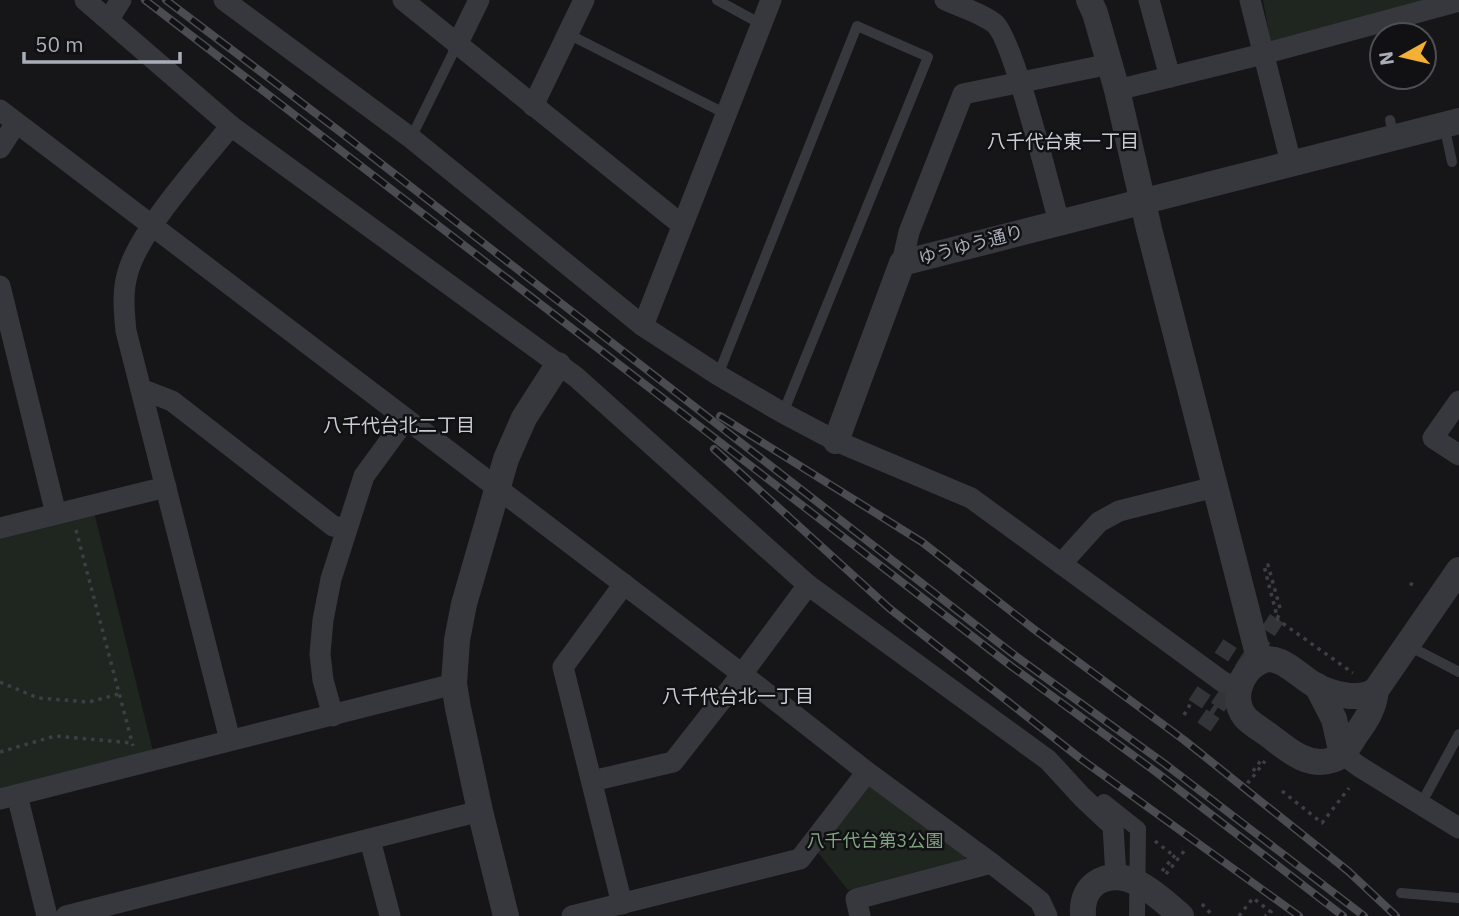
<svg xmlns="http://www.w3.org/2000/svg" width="1459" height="916" font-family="'IBM Plex Sans','Noto Sans JP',sans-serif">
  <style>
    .green { fill: #1e261f }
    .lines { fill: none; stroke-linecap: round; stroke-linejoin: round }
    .pedestrian-tunnel { stroke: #333438; stroke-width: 16; stroke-dasharray: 16 8; stroke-linecap: butt }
    .path { stroke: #3d3f44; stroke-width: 3.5; stroke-dasharray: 3.5 5; stroke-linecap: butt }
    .service { stroke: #37383d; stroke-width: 10 }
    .pedestrian { stroke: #37383d; stroke-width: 16 }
    .minor { stroke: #37383d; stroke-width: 21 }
    .tertiary { stroke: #37383d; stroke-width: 26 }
    .rail-casing { stroke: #4a4c52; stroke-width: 8 }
    .rail { stroke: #111113; stroke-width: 5; stroke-dasharray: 16; stroke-linecap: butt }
    .labels { text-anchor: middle; stroke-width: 5; stroke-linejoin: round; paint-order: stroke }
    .street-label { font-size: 18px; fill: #a8adb8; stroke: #111113 }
    .park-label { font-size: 18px; fill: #7fa381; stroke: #111113 }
    .neighbourhood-label { font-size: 19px; fill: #c9ccd4; stroke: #111113 }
  </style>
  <rect width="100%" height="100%" fill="#161618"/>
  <g class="green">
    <polygon points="1263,0 1433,0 1271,44"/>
    <polygon points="94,512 153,751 0,789 0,535"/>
    <polygon points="868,785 965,856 965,859 848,890 816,850"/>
  </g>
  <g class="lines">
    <g class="pedestrian-tunnel">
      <polyline points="1219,646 1247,664"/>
      <polyline points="1255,652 1277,618"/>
      <polyline points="1193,693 1217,709"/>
      <polyline points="1204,727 1236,680"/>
    </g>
    <g class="path">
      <polyline points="76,530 133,746"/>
      <polyline points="1410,583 1415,587"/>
      <polyline points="1280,608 1268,565 1264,566 1278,620 1353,673"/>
      <polyline points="1277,618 1282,611"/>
      <polyline points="0,682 38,698 89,702 119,694"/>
      <polyline points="1184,715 1191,703"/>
      <polyline points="0,752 55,736 132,743"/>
      <polyline points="1253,771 1262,759"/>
      <polyline points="1247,781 1249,782 1265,761"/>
      <polyline points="1282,791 1322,823 1349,788"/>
      <polyline points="1155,841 1174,856"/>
      <polyline points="1162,871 1176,854"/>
      <polyline points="1166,874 1185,850 1182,848"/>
      <polyline points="1202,904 1213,916"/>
      <polyline points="1239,916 1253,898 1271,912 1265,916"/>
    </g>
    <g class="service">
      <polyline points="717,0 761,24"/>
      <polyline points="568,34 726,114"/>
      <polyline points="1390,120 1394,137"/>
      <polyline points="1444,125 1452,162"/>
      <polyline points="411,138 457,45"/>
      <polyline points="718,375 857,26 928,57 783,413"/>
      <polyline points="1409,646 1459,672"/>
      <polyline points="1421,804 1459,734"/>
      <polyline points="1401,893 1459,898"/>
    </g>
    <polyline class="pedestrian" points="1104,802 1138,829 1137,916"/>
    <g class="minor">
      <polyline points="85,0 231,126 576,377 808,585 1048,760 1082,797 1113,826 1116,877"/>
      <polyline points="224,0 411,138 643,326 718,375 783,413 836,441 971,498 1223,682 1238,688"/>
      <polyline points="403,0 682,225"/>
      <path d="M 945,0 C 961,7 981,13 994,23 C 1013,37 1050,190 1059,222"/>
      <polyline points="1149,0 1170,77"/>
      <polyline points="1250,0 1291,163"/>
      <polyline points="109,19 121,0"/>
      <polyline points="457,45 479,0"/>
      <polyline points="1117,90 1263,54 1459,1"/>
      <polyline points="533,106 584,0"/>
      <polyline points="0,110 742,674 867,772 991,863 1040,901 1047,916"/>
      <polyline points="0,148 16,123"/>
      <polyline points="902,263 909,232 963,94 1110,64"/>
      <polyline points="0,286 56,514"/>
      <polyline points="643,326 771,0"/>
      <polyline points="141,389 172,401 333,526 346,529"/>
      <polyline points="1459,401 1433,438 1459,455"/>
      <polyline points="0,528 166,487"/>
      <polyline points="1061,564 1099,522 1119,511 1215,487"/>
      <polyline points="333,716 323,680 320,654 323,620 331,579 364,476 405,420"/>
      <path d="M 230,740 L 126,331 C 124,311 122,291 128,272 C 139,231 203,160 231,126"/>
      <polyline points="1342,754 1360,767 1459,828"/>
      <polyline points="592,781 673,762 742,674 808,585"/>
      <polyline points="17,795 47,916"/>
      <polyline points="0,799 454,684"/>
      <polyline points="370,840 390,916"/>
      <polyline points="622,904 563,667 624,584"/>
      <polyline points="66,916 480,811"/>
      <polyline points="572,916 800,859 867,772"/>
      <polyline points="860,916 856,899 991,863"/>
    </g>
    <g class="tertiary">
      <polyline points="1089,0 1095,13 1117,90 1149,229 1260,662"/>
      <polyline points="836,441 902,263 1459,121"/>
      <polyline points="1317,686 1334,719 1342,754"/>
      <path d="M 1376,690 C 1374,708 1367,719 1357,733 C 1350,743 1344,757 1332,760 C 1308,768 1288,750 1270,736 C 1262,730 1251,724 1245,717 C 1231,699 1240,673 1259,662 C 1279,651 1298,676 1315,685 C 1331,694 1360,702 1376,690 L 1459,570"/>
      <polyline points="506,916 480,811 458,708 454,684 457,640 464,604 506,459 524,418 558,365"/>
      <path d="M 1083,916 C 1082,903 1085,891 1096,883 C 1126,863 1160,898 1181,916"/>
    </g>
    <g class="rail-casing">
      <g id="rail">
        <polyline points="145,0 1011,666 1156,772 1343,916"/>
        <polyline points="166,0 343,134 1017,657 1165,764 1364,916"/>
        <polyline points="720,416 922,542 1035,630 1184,740 1348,871 1396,916"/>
        <polyline points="714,449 889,608 1081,759 1299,916"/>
      </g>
    </g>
    <use href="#rail" class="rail"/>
  </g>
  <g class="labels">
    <g class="street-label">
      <text transform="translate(971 245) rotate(-15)" y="6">ゆうゆう通り</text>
    </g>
    <g class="park-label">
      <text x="875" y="847">八千代台第3公園</text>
    </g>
    <g class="neighbourhood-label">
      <text x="1063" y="148">八千代台東一丁目</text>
      <text x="399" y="432">八千代台北二丁目</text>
      <text x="738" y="703">八千代台北一丁目</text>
    </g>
  </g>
  <g transform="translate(1403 56) rotate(262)"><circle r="33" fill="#111113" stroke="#4d4f55" stroke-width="2"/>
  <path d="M0-5L12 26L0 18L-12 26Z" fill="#f2b134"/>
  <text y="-10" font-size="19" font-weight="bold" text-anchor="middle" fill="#a8adb8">N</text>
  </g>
  <path d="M24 52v10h156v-10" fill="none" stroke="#a8adb8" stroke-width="3.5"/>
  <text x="35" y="52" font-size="21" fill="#a8adb8" stroke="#111113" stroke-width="5" paint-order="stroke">50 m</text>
</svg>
